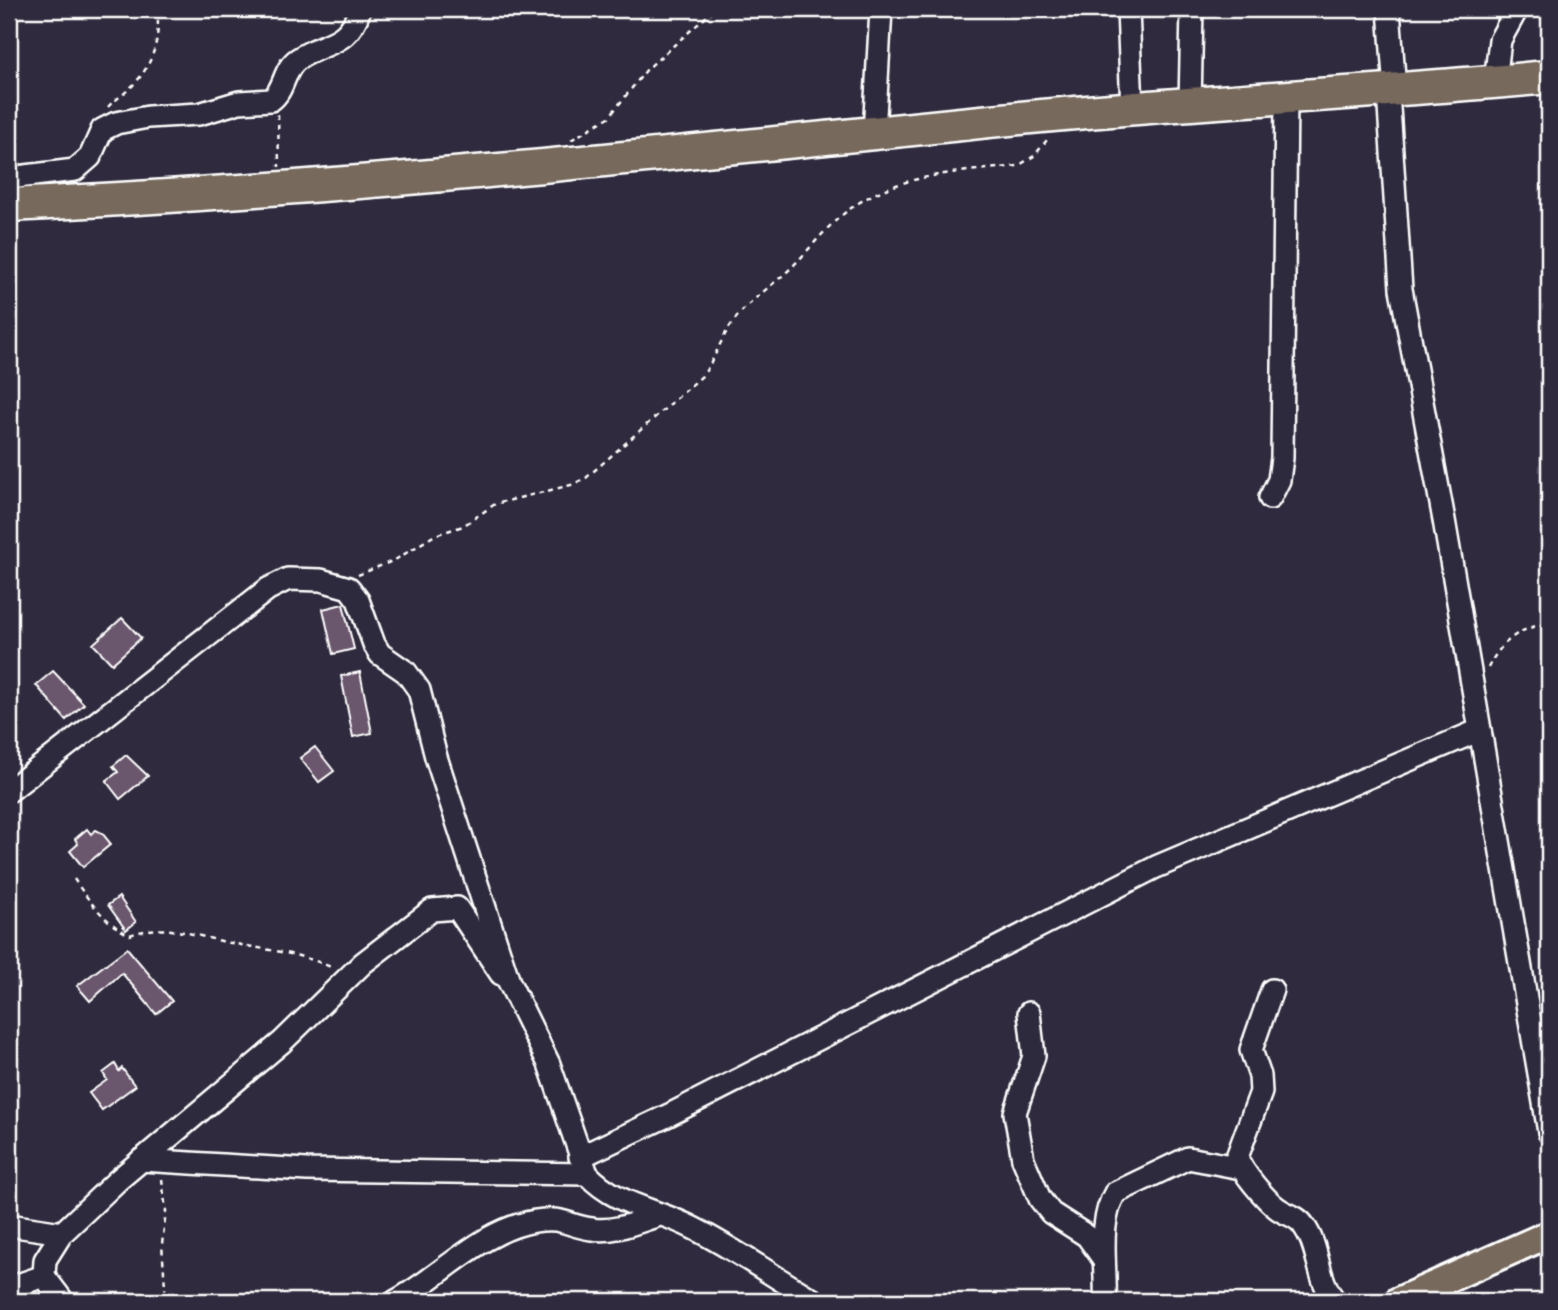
<svg xmlns="http://www.w3.org/2000/svg" width="1558" height="1310" font-family="'Comic Neue',sans-serif">
  <style>
    .building { fill: #6b566d; stroke: #fff; stroke-width: 2 }
    .lines { fill: none; stroke-linecap: round; stroke-linejoin: round }
    .minor-casing { stroke: #fff; stroke-width: 26 }
    .major-casing { stroke: #fff; stroke-width: 32 }
    .highway-casing { stroke: #fff; stroke-width: 37 }
    .path { stroke: #fff; stroke-width: 2.5; stroke-dasharray: 5 5; stroke-linecap: butt }
    .minor { stroke: #2f2a3d; stroke-width: 21 }
    .major { stroke: #77695c; stroke-width: 26 }
    .highway { stroke: #77695c; stroke-width: 32 }
  </style>
  <rect width="100%" height="100%" fill="#2f2a3d"/>
  <filter id="ink" filterUnits="userSpaceOnUse"><feTurbulence type="fractalNoise" baseFrequency=".0143" numOctaves="2"/><feDisplacementMap in="SourceGraphic" scale="14" xChannelSelector="R" yChannelSelector="G"/><feConvolveMatrix kernelMatrix="1 2 1 2 8 2 1 2 1" color-interpolation-filters="sRGB"/></filter>
  <g filter="url(#ink)">
    <g class="building">
      <polygon points="343,604 354,649 333,654 323,609"/>
      <polygon points="122,618 141,638 112,664 93,644"/>
      <polygon points="53,671 84,704 66,720 36,685"/>
      <polygon points="360,672 372,733 353,737 341,676"/>
      <polygon points="315,747 334,771 319,782 300,758"/>
      <polygon points="126,755 148,776 120,799 106,781 118,772 113,766"/>
      <polygon points="87,829 91,834 96,830 102,833 111,844 83,867 70,851 78,844 75,839"/>
      <polygon points="119,897 136,922 126,930 108,905"/>
      <polygon points="127,948 172,1001 156,1014 122,973 90,1001 77,986"/>
      <polygon points="115,1064 119,1071 122,1068 135,1086 102,1110 89,1093 107,1080 103,1073"/>
    </g>
    <g class="lines">
      <g class="minor-casing">
        <g id="minor">
          <polyline points="1128,9 1132,109"/>
          <polyline points="1389,9 1395,91"/>
          <polyline points="1495,82 1500,40 1517,9"/>
          <polyline points="1388,92 1401,289 1444,520 1549,1132"/>
          <polyline points="1190,105 1192,9"/>
          <polyline points="874,134 881,9"/>
          <path d="M 9,178 L 75,170 L 90,157 L 102,130 L 116,123 L 148,117 L 199,114 L 239,102 L 271,100 C 285,90 283,69 298,59 C 326,40 347,48 360,9"/>
          <polyline points="1270,498 1279,480 1282,458 1286,99"/>
          <path d="M 9,791 L 268,589 L 288,579 L 321,580 L 349,588 L 358,600 L 374,644 L 380,654 L 406,672 L 419,690 L 436,757 L 509,982 L 549,1064 L 587,1174 C 617,1206 657,1209 693,1228 C 735,1249 774,1277 815,1301"/>
          <path d="M 1272,990 L 1251,1050 L 1260,1076 L 1261,1092 L 1237,1157 C 1241,1171 1265,1199 1277,1208 C 1286,1215 1298,1216 1304,1226 C 1320,1248 1316,1278 1335,1301"/>
          <polyline points="1029,1013 1034,1056 1015,1113 1023,1159 1040,1199 1051,1213 1087,1236 1104,1260"/>
          <polyline points="580,1157 669,1115 1156,867 1480,730"/>
          <polyline points="141,1160 307,1170 587,1174"/>
          <polyline points="9,1225 62,1233"/>
          <polyline points="9,1288 44,1276"/>
          <polyline points="63,1301 44,1276 45,1260 62,1233 118,1180 282,1042 363,963 432,910 457,908 501,974"/>
          <path d="M 396,1301 C 442,1276 481,1230 535,1221 C 563,1216 568,1226 592,1229 C 615,1233 639,1221 660,1215"/>
          <path d="M 1105,1301 C 1107,1267 1097,1224 1115,1193 L 1188,1158 L 1241,1168"/>
        </g>
      </g>
      <g class="major-casing">
        <polyline id="major" points="1398,1301 1549,1234"/>
      </g>
      <g class="highway-casing">
        <path id="highway" d="M 9,205 C 327,190 644,157 961,124 C 1156,103 1353,95 1549,77"/>
      </g>
      <g class="path">
        <path d="M 108,107 C 114,100 122,96 129,89 C 152,68 161,40 157,9"/>
        <polyline points="278,114 279,167"/>
        <polyline points="571,140 609,117 647,69 715,9"/>
        <path d="M 358,575 L 395,560 L 435,535 L 463,526 L 495,504 L 571,485 L 586,478 L 702,376 C 715,360 719,342 731,325 C 747,301 773,286 793,266 C 809,250 823,231 841,216 C 891,173 955,173 1018,166 L 1034,156 L 1047,140"/>
        <path d="M 1488,668 C 1500,643 1520,626 1549,624"/>
        <path d="M 74,879 C 88,900 107,925 130,935 C 166,921 196,937 231,943 C 266,950 301,953 333,968"/>
        <polyline points="162,1179 166,1211 162,1244 166,1301"/>
      </g>
      <use href="#minor" class="minor"/>
      <use href="#major" class="major"/>
      <use href="#highway" class="highway"/>
    </g>
  </g>
  <rect width="1558" height="1310" fill="none" stroke="#2f2a3d" stroke-width="35"/>
  <rect x="18" y="18" width="1523" height="1275" fill="none" stroke="#fff" stroke-width="2.5" filter="url(#ink)"/>
</svg>
